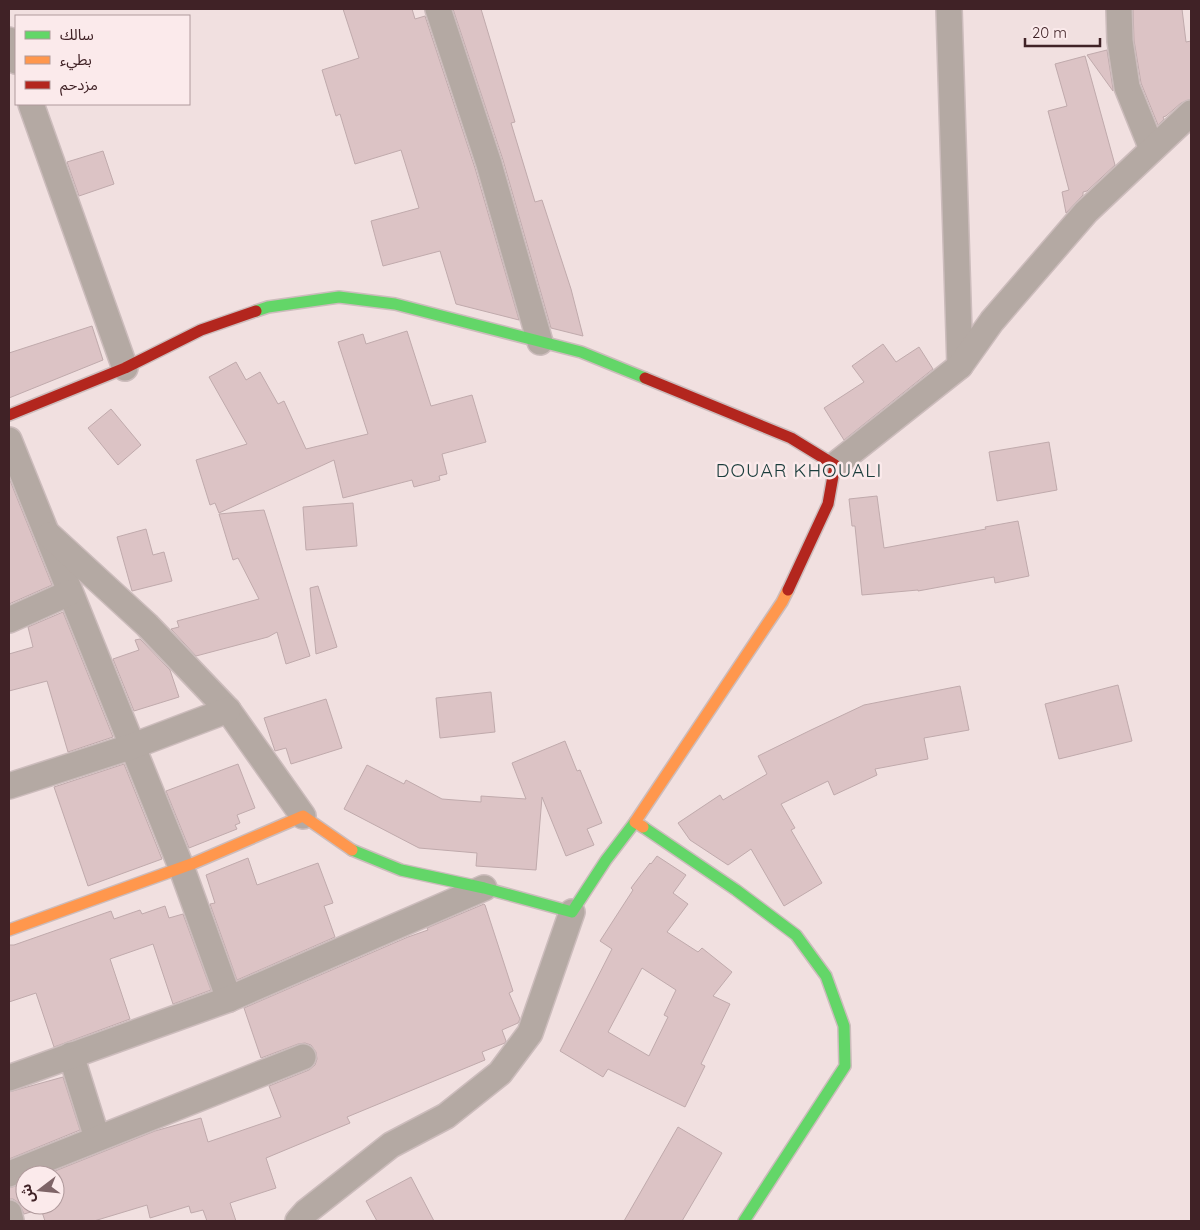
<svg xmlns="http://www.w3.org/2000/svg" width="1200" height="1230" font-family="Quicksand,'Noto Sans Arabic',sans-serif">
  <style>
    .building { fill: #dcc3c5; stroke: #c0aaac; fill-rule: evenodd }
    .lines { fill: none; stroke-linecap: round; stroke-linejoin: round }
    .street-casing { stroke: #ccbcbc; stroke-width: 28 }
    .fast-casing { stroke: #ccbcbc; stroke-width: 14 }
    .slow-casing { stroke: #ccbcbc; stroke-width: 14 }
    .jam-casing { stroke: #ccbcbc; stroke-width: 14 }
    .street { stroke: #b4a9a3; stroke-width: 25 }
    .fast { stroke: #63d668; stroke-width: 11 }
    .slow { stroke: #ff974d; stroke-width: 11 }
    .jam { stroke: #b3261e; stroke-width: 11 }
    .labels { text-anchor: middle; stroke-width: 5; stroke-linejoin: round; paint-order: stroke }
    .neighbourhood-label { font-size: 19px; letter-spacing: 1px; fill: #1b3d3c; stroke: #fbeaeb }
  </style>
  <rect width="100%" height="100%" fill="#f1e0e0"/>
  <g class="building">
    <polygon points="343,9 412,9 415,19 425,16 475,168 519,320 456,304 440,251 383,266 371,221 419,208 401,150 355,164 340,114 336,116 322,70 359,58"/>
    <polygon points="453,9 481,9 515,122 511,123 535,202 542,200 571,289 583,336 551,328 503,160"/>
    <polygon points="1133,9 1182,9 1186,42 1191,41 1191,99 1181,103 1166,116 1163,117 1164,119 1158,125 1141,83 1134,40"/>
    <polygon points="1107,50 1113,89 1113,91 1087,55"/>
    <polygon points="1085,56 1115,165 1087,191 1083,192 1083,195 1066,213 1062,192 1069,190 1048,111 1067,106 1055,64"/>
    <polygon points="103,151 114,184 79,196 67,162"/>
    <polygon points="92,326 103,360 9,398 9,353"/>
    <polygon points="407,331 431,406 472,395 486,442 442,454 447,474 439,476 440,480 414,487 412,480 343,498 334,460 219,513 215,503 210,505 196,460 247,444 209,377 236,362 246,380 260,372 278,404 284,401 306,449 368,434 338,342 363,334 366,344"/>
    <polygon points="883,344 896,362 919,347 933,369 844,440 824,408 864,382 852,366"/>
    <polygon points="111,409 141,445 118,465 88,428"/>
    <polygon points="1049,442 1057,490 997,501 989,452"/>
    <polygon points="9,478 52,585 9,604"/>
    <polygon points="877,496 884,548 986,529 985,527 1018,521 1029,576 995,583 994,577 918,591 918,590 862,595 855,526 852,526 849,499"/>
    <polygon points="353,503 357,546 306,550 303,507"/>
    <polygon points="264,510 310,656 286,664 277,632 268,637 196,656 171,629 179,627 177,621 259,599 238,558 233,560 219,514"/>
    <polygon points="146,529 153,555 164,552 172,581 132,591 117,537"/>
    <polygon points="318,586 337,647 316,654 310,588"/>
    <polygon points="63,612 113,737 68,752 47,681 9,691 9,654 33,647 28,627"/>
    <polygon points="140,639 170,670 179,697 134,711 113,659 139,650 135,640"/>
    <polygon points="1118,685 1132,741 1059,759 1045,704"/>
    <polygon points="960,686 969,730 924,738 928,759 875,769 877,775 834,795 828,781 781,804 795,828 791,830 822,883 784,906 751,849 728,865 690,840 678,823 720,795 723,800 767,774 758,756 811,730 864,705"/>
    <polygon points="491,692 495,732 440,738 436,698"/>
    <polygon points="326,699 342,748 291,764 286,748 275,751 264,718"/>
    <polygon points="565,741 577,771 580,770 602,823 587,829 594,845 566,856 542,797 536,870 476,866 477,853 419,848 344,809 367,765 404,784 406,780 442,799 481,802 481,796 526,799 512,763"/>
    <polygon points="124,764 162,859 88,886 54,787"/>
    <polygon points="238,764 255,808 237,815 240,823 235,825 237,829 189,848 166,791"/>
    <path d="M 657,856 L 686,875 L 673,893 L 688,904 L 667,932 L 698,952 L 702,948 L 732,972 L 713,996 L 730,1004 L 701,1064 L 705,1066 L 685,1107 L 608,1069 L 603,1077 L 560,1051 L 612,949 L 600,941 L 633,890 L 631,888 L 650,863 L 651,864 ZM 642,968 L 676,990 L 664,1015 L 668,1017 L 649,1056 L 608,1032 Z"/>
    <polygon points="248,858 257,885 318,863 333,903 324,906 335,937 237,980 210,904 215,903 206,875"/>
    <polygon points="484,904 485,905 513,991 509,993 520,1019 518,1023 502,1030 506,1041 505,1043 482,1052 485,1060 347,1117 350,1123 266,1158 276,1188 230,1203 236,1221 207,1221 203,1210 191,1213 189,1206 150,1218 147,1205 94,1221 45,1221 41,1209 24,1214 19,1203 13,1199 9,1199 9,1188 25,1183 25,1205 55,1205 55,1175 45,1175 155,1131 201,1118 208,1142 281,1117 269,1086 309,1070 315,1065 317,1059 316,1052 311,1045 305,1043 298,1044 261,1058 244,1008 408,937 428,930 427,928"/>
    <polygon points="165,906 169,918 183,914 211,990 173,1004 153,944 110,959 130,1019 54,1047 36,993 9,1002 9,945 14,945 111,911 114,919 140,910 142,914"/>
    <polygon points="63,1077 80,1130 9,1159 9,1092"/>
    <polygon points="678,1127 722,1153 682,1221 624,1221"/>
    <polygon points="411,1177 434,1221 377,1221 366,1201"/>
  </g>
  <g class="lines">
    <g class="street-casing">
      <g id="street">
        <polyline points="438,9 489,164 540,342"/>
        <polyline points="949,9 960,366"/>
        <polyline points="1119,9 1120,41 1127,87 1152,149"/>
        <polyline points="9,40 16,61"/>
        <polyline points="31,104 125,368"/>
        <polyline points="9,440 182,869 229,999"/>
        <polyline points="835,465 960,366 992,321 1086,212 1191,113"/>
        <polyline points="49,535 147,625 228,710 303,816"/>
        <polyline points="9,620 69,593"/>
        <polyline points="9,786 133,746 228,710"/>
        <polyline points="71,1055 97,1138"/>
        <polyline points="9,1078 229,999 484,888"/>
        <polyline points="9,1174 303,1057"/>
        <polyline points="9,1213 11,1221"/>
        <polyline points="298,1221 306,1212 391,1145 446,1116 500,1073 530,1033 572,912"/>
      </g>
    </g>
    <g class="fast-casing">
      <g id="fast">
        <polyline points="256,311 268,307 339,297 395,304 581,352 645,378"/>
        <polyline points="643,827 736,890 796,935 826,976 844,1026 845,1066 744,1221"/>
        <polyline points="352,850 401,870 484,888 572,912 606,860 635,822"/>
      </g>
    </g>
    <g class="slow-casing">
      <g id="slow">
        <polyline points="643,827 635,822 782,602 788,590"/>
        <polyline points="9,930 194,863 303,816 352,850"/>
      </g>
    </g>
    <g class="jam-casing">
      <g id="jam">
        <polyline points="645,378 791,438 835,465 828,504 788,590"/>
        <polyline points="9,415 125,368 201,330 256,311"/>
      </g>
    </g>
    <use href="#street" class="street"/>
    <use href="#fast" class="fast"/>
    <use href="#slow" class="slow"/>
    <use href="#jam" class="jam"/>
  </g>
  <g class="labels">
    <g class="neighbourhood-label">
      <text x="799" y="477">DOUAR KHOUALI</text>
    </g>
  </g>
  <rect width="1200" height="1230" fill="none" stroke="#402226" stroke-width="20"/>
  <rect x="15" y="15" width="175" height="90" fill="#fbeaeb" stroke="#b09a9c"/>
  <rect x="25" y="31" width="25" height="8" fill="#63d668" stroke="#b09a9c"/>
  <text x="60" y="40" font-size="15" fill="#402226">سالك</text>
  <rect x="25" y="56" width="25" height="8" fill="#ff974d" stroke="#b09a9c"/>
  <text x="60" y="65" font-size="15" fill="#402226">بطيء</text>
  <rect x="25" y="81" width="25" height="8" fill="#b3261e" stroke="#b09a9c"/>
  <text x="60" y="90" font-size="15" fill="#402226">مزدحم</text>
  <g transform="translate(40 1190) rotate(254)"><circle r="24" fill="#fbeaeb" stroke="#b09a9c"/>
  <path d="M0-4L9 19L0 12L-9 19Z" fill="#7e6467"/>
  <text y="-8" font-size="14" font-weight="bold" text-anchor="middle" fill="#402226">ش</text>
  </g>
  <path d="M1025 38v8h75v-8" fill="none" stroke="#402226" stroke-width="2.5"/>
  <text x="1032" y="38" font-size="15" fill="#402226" stroke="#fbeaeb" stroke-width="4" paint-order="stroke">20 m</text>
</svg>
